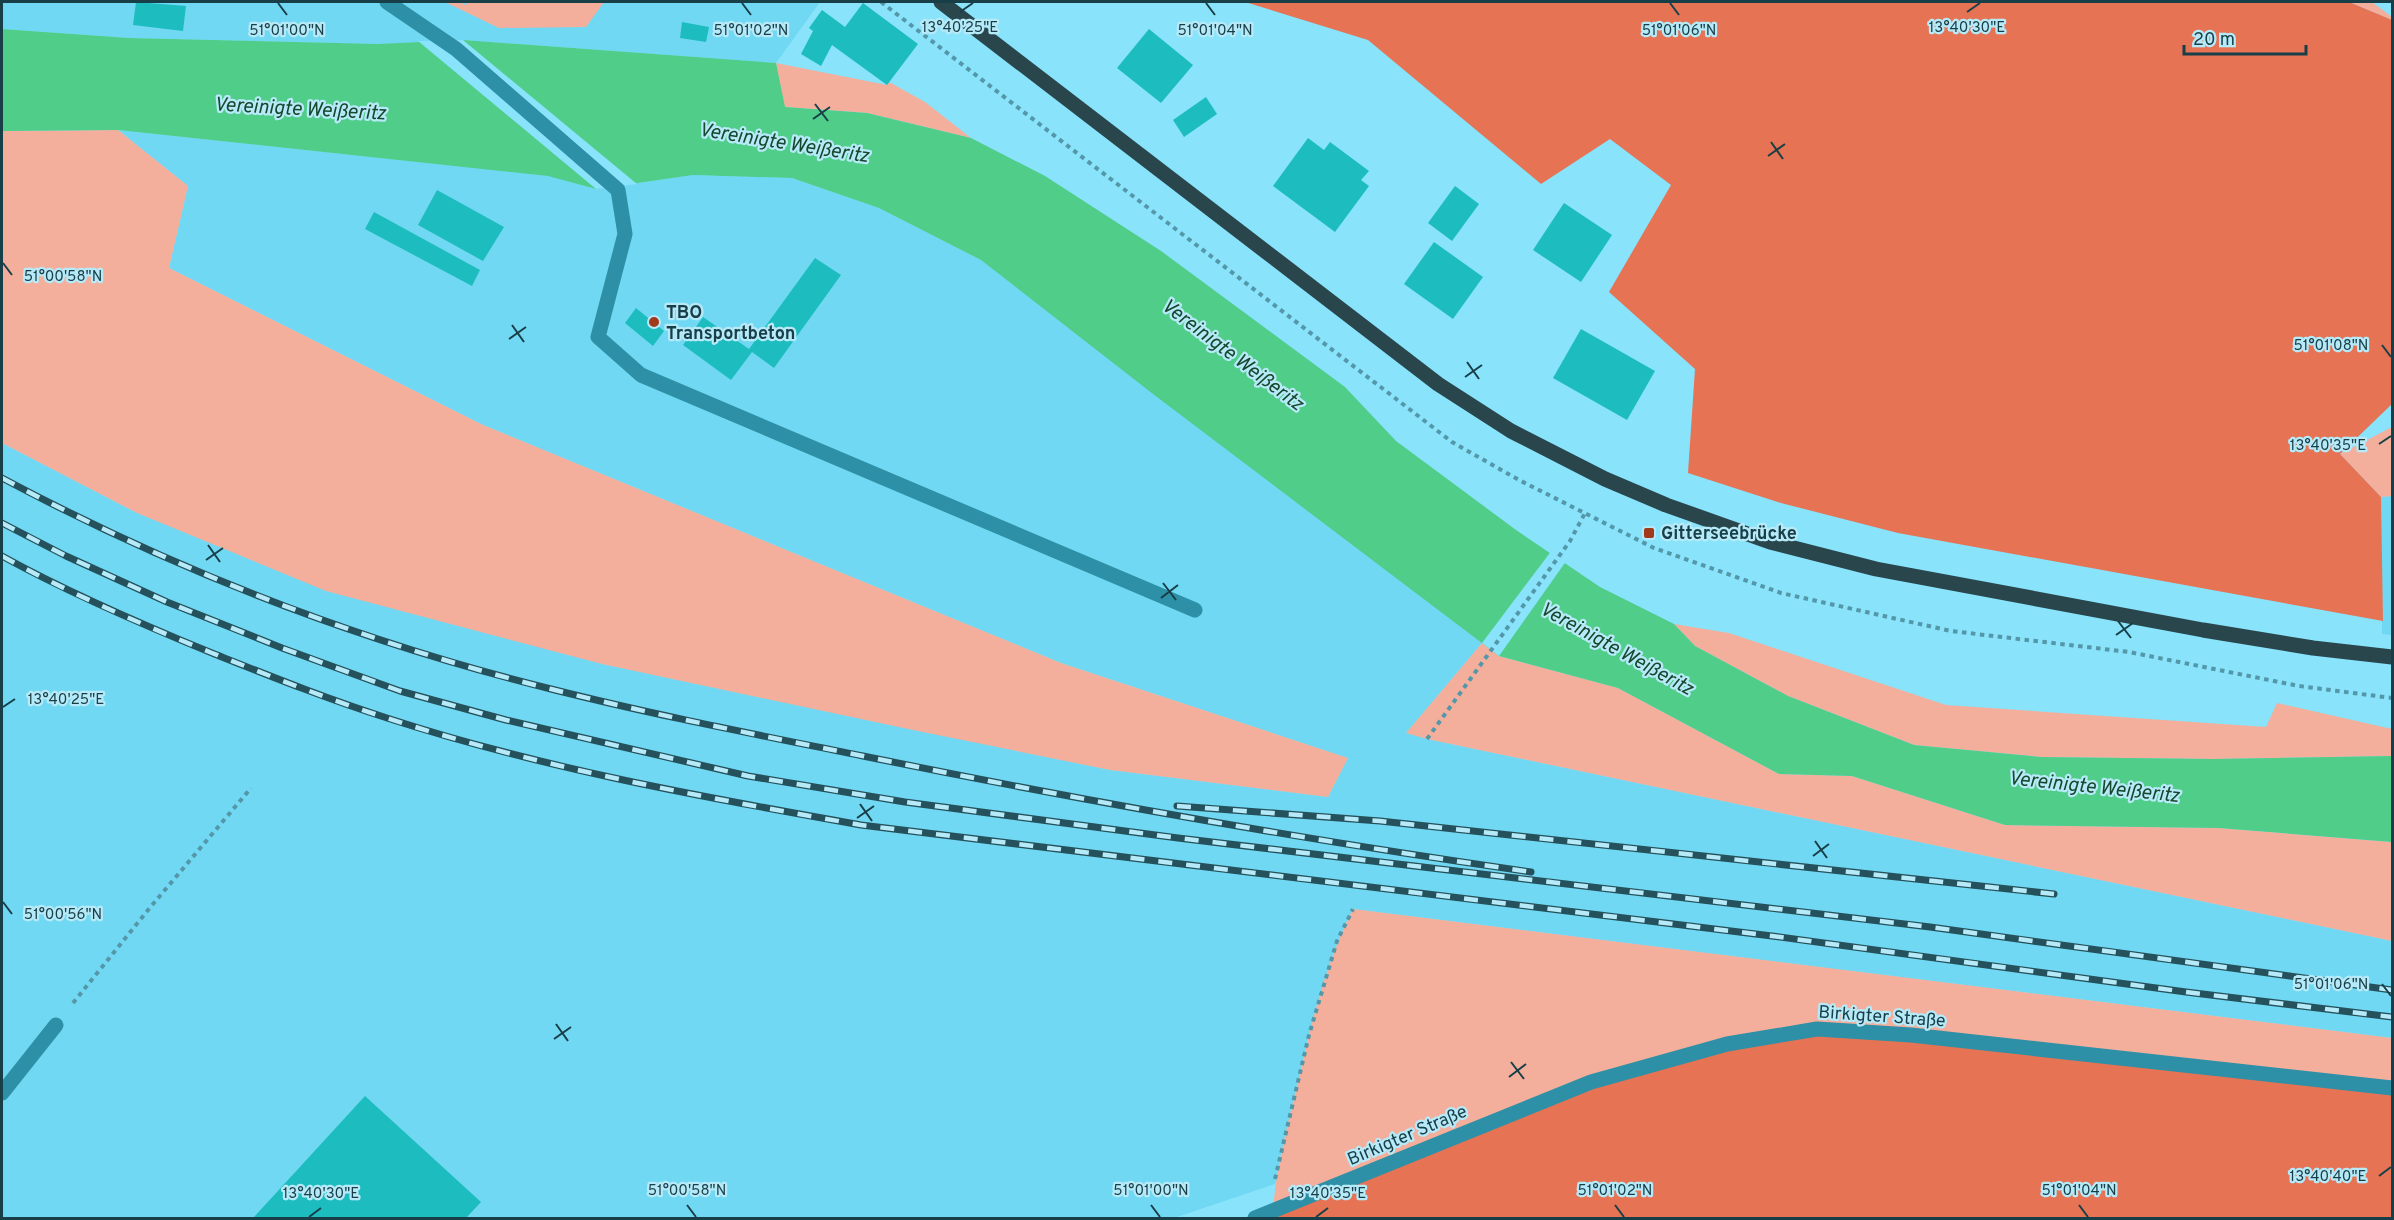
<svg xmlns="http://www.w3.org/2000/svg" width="2394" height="1220" font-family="Overpass,sans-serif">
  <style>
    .built { fill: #70d8f2 }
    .green { fill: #f4af9c }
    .forest { fill: #e57354 }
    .water { fill: #4fcd89 }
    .pier { fill: #88e3fb }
    .building { fill: #1dbdbf }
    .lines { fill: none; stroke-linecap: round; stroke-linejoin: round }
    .path { stroke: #5497a8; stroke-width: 4; stroke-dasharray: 4.5 4.5; stroke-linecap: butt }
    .minor { stroke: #2d90a6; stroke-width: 15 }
    .major { stroke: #2a464d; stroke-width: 15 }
    .rail-casing { stroke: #24515b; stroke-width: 7 }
    .rail { stroke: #b7eaf8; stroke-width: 4.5; stroke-dasharray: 14; stroke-linecap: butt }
    .ticks { fill: none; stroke: #183f48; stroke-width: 2 }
    .poi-dot { fill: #a1391b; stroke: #b7eaf8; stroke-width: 2 }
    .labels { text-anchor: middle; stroke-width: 4.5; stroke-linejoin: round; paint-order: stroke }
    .poi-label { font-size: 18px; font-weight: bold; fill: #183f48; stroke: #b7eaf8; text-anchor: start }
    .street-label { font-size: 18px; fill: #183f48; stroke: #b7eaf8 }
    .water-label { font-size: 20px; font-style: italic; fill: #16482d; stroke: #b7eaf8 }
    .ticks-label { font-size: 15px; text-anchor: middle; fill: #183f48; stroke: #b7eaf8; stroke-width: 4.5; stroke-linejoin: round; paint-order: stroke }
  </style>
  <rect width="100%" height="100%" fill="#88e3fb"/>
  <g class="built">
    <polygon points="2,2 820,2 776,63 463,40 377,44 129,38 2,29"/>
    <polygon points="118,130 549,176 596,189 693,175 792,178 879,208 981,260 1482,643 1407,732 1427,739 2392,941 2392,1038 1353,909 1309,1035 1275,1184 1174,1218 2,1218 2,443 137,513 602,664 1110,770 1328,797 1348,758 1061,663 483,425 169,268 188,186"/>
    <polygon points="2392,496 2392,635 2382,634 2381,497"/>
  </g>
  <g class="green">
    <polygon points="445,2 460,2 465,5 468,2 604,2 586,27 499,28"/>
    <polygon points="2349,2 2372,2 2392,17 2392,20"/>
    <polygon points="776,63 887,85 889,82 925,102 971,138 867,113 784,107"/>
    <polygon points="118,130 188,186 169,268 483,425 1061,663 1348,758 1328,797 1110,770 913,730 602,664 326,591 137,513 2,443 2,131"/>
    <polygon points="2392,427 2392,496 2381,497 2340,454"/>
    <polygon points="1674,624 1729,633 1946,705 2266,727 2277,703 2392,729 2392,756 2213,759 2041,757 1914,745 1788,696 1695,646"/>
    <polygon points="1482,643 1499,656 1618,688 1779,774 1852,776 2005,825 2219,828 2392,842 2392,941 1427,739 1406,733"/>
    <path d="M 1353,909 L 2392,1038 L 2392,1088 L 1273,1211 C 1276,1168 1287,1127 1297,1085 C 1311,1025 1325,964 1353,909 Z"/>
  </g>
  <g class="forest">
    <polygon points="1245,2 2349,2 2392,20 2392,404 2340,454 2381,497 2383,621 1898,533 1781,503 1688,473 1695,369 1609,292 1671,185 1610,139 1541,184 1368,40"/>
    <polygon points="1817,1029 2392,1088 2392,1218 1270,1218 1591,1082"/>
  </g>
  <polygon class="water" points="2,29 129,38 377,44 463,40 776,63 785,107 867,113 971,138 1045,176 1161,251 1345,387 1396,441 1516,530 1600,587 1674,624 1695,646 1788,696 1914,745 2041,757 2213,759 2392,756 2392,842 2219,828 2005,825 1852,776 1779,774 1618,688 1499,656 1153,394 981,260 879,208 792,178 693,175 596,189 548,176 118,130 2,131"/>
  <g class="pier">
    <polygon points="463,40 637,184 596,189 418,41"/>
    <polygon points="1552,550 1567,560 1499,656 1482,643"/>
  </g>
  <g class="building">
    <polygon points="136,2 186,6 183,31 133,25"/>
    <polygon points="863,3 918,44 887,85 832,45 821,66 801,54 813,31 809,28 822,10 845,27"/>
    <polygon points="682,22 709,27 706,42 680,38"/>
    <polygon points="1149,29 1193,65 1161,103 1117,68"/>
    <polygon points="1206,97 1217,114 1184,137 1173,120"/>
    <polygon points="1308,138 1324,150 1330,142 1369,171 1361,180 1369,186 1335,232 1273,186"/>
    <polygon points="1455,186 1479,204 1452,241 1428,223"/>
    <polygon points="437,190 504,227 483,261 418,225"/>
    <polygon points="1564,203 1612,235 1581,282 1533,250"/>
    <polygon points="374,212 480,270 472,286 365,229"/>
    <polygon points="1434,242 1483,277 1453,319 1404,284"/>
    <polygon points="815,258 841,275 774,368 752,352 731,380 683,345 703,317 749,349"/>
    <polygon points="636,308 664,331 653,346 625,323"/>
    <polygon points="1581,329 1655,371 1627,420 1553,378"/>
    <polygon points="365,1096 481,1202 466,1218 253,1218"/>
  </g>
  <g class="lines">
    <g class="path">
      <polyline points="881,2 1452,442 1519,480 1654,548 1781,593 1951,631 2129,652 2299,686 2392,698"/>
      <polyline points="1427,739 1570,541 1585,513"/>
      <polyline points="73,1003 148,910 251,788"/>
      <polyline points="1275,1179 1309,1035 1337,941 1353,909"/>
    </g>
    <g class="minor">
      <polyline points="387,2 456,49 618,190 625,234 598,337 641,375 1195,610"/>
      <polyline points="2,1093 56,1025"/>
      <polyline points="1255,1218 1591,1082 1727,1044 1817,1029 1911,1035 2392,1088"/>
    </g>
    <polyline class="major" points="941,2 1438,384 1511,431 1605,479 1666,505 1770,542 1876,569 2203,630 2313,648 2392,657"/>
    <g class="rail-casing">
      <g id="rail">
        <path d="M 2,478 C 175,570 361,642 551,689 C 654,715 759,735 863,756 C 1084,801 1307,840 1531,872"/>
        <polyline points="2,523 66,556 167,602 282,648 400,691 506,720 748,776 905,802 1178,838 1930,927 2392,990"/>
        <path d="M 2,556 C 69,593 141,624 212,653 C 270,676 327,699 387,718 C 541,768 702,797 861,825 L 1772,936 L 2186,992 L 2392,1017"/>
        <polyline points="1177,806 1380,821 2054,894"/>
      </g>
    </g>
    <use href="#rail" class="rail"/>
  </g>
  <path class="ticks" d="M 278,3 L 287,15M 742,3 L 751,15M 1206,3 L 1215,15M 1670,3 L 1679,15M 960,12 L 973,3M 1967,12 L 1980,3M 815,104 L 828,121M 813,119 L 830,107M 1771,142 L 1783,159M 1768,156 L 1785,144M 3,263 L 12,275M 512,325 L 524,342M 509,339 L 526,327M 2382,345 L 2391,357M 1467,362 L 1479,379M 1465,377 L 1482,365M 2379,444 L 2391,436M 208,545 L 220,562M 206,560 L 223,548M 1163,583 L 1176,600M 1161,598 L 1178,585M 2118,621 L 2131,638M 2116,635 L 2133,623M 3,707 L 15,699M 860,804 L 872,821M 857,818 L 874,806M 1815,841 L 1827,858M 1813,856 L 1829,844M 3,902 L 12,914M 2382,984 L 2391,996M 556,1024 L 568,1041M 554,1039 L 571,1027M 1511,1062 L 1524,1079M 1509,1077 L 1526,1064M 2379,1176 L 2391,1167M 687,1205 L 696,1217M 1151,1205 L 1160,1217M 1615,1205 L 1624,1217M 2079,1205 L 2088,1217M 309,1217 L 321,1208M 1316,1217 L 1328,1208"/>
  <g class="poi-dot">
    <circle cx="654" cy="322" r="6"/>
    <rect x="1643" y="527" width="12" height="12" rx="3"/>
  </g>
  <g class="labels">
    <g class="poi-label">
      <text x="666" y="318">TBO<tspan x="666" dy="21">Transportbeton</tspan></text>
      <text x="1661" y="539">Gitterseebrücke</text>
    </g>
    <g class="street-label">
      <text transform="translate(1882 1016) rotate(4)" y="6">Birkigter Straße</text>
      <text transform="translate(1407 1135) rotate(-23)" y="6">Birkigter Straße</text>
    </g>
    <g class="water-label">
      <text transform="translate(300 108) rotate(3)" y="7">Vereinigte Weißeritz</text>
      <text transform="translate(784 142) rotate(9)" y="7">Vereinigte Weißeritz</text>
      <text transform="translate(1233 354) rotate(37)" y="7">Vereinigte Weißeritz</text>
      <text transform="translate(1617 648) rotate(29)" y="7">Vereinigte Weißeritz</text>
      <text transform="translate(2094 786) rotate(6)" y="7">Vereinigte Weißeritz</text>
    </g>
  </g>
  <g class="ticks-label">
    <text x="960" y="32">13°40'25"E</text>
    <text x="1967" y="32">13°40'30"E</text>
    <text x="287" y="35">51°01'00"N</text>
    <text x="751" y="35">51°01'02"N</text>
    <text x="1215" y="35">51°01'04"N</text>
    <text x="1679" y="35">51°01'06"N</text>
    <text x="63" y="281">51°00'58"N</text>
    <text x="2331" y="350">51°01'08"N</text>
    <text x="2328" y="450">13°40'35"E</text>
    <text x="66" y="704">13°40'25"E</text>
    <text x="63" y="919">51°00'56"N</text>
    <text x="2331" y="989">51°01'06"N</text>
    <text x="2328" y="1181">13°40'40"E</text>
    <text x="687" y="1195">51°00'58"N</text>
    <text x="1151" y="1195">51°01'00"N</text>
    <text x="1615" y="1195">51°01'02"N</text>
    <text x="2079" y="1195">51°01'04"N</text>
    <text x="321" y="1198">13°40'30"E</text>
    <text x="1328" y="1198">13°40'35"E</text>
  </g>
  <rect width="2394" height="1220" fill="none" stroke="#183f48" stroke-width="6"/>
  <path d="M2184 45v9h122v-9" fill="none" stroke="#183f48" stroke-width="3"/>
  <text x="2193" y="45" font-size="18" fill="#183f48" stroke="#b7eaf8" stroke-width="4.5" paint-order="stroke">20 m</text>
</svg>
